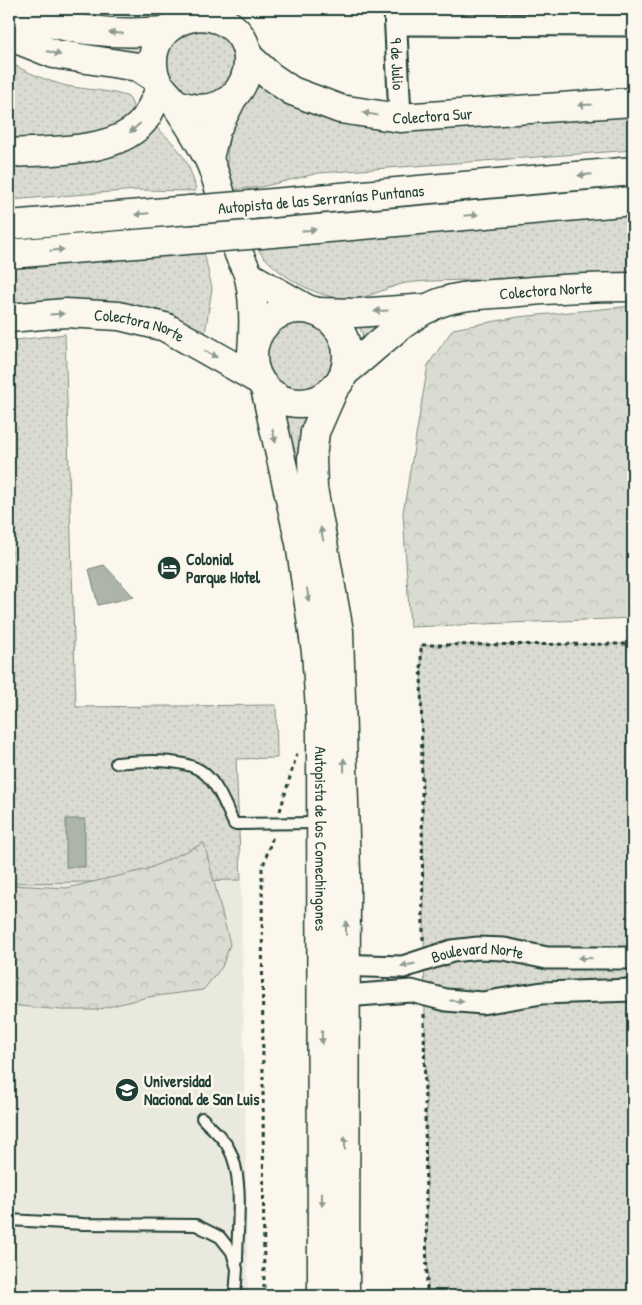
<svg xmlns="http://www.w3.org/2000/svg" width="642" height="1305" font-family="'Patrick Hand',sans-serif">
  <style>
    .built { fill: #eae9de }
    .grass { fill: url(#grass-dots); stroke: #7d8c82 }
    .forest { fill: url(#forest-crowns); stroke: #7d8c82 }
    .water { fill: #adb4aa; stroke: #74847b }
    .lines { fill: none; stroke-linecap: round; stroke-linejoin: round }
    .service-casing { stroke: #1f3d34; stroke-width: 14 }
    .minor-casing { stroke: #1f3d34; stroke-width: 25 }
    .secondary-casing { stroke: #1f3d34; stroke-width: 31 }
    .primary-casing { stroke: #1f3d34; stroke-width: 31 }
    .trunk-casing { stroke: #1f3d34; stroke-width: 31 }
    .path { stroke: #1f3d34; stroke-width: 3; stroke-dasharray: 4 4; stroke-linecap: butt }
    .service { stroke: #fbf7ec; stroke-width: 10 }
    .minor { stroke: #fbf7ec; stroke-width: 21 }
    .secondary { stroke: #fbf7ec; stroke-width: 28 }
    .primary { stroke: #fbf7ec; stroke-width: 28 }
    .trunk { stroke: #fbf7ec; stroke-width: 28 }
    .trunk-bridge-casing { stroke: #1f3d34; stroke-width: 31; stroke-linecap: butt }
    .trunk-bridge { stroke: #fbf7ec; stroke-width: 28 }
    .oneway { fill: #8d9a90 }
    .labels { text-anchor: middle; stroke-width: 5; stroke-linejoin: round; paint-order: stroke }
    .street-label { font-size: 16px; fill: #1f3d34; stroke: #fbf7ec }
    .poi-label { font-size: 16px; font-weight: bold; fill: #1f3d34; stroke: #fbf7ec; text-anchor: start }
  </style>
  <defs>
    <pattern id="grass-dots" width="8" height="8" patternUnits="userSpaceOnUse" patternTransform="scale(1.25)"><rect width="8" height="8" fill="#dbdcd1"/><path d="M2 2h.1M6 6h.1" fill="none" stroke="#bcbeb4" stroke-width="1.8" stroke-linecap="round"/></pattern>
    <pattern id="forest-crowns" width="20" height="18" patternUnits="userSpaceOnUse" patternTransform="scale(1.25)"><rect width="20" height="18" fill="#dbdcd1"/><path d="M2 6a3 3 0 1 1 6 0M12 15a3 3 0 1 1 6 0" fill="none" stroke="#bcbeb4"/></pattern>
  </defs>
  <rect width="100%" height="100%" fill="#fbf7ec"/>
  <filter id="ink" filterUnits="userSpaceOnUse"><feTurbulence type="fractalNoise" baseFrequency=".02" numOctaves="2"/><feDisplacementMap in="SourceGraphic" scale="10" xChannelSelector="R" yChannelSelector="G"/><feConvolveMatrix kernelMatrix="1 2 1 2 8 2 1 2 1" color-interpolation-filters="sRGB"/></filter>
  <g filter="url(#ink)">
    <polygon class="built" points="241,880 248,1296 9,1296 9,883"/>
    <g class="grass">
      <polygon points="9,18 143,43 141,54 59,44"/>
      <polygon points="218,29 239,57 227,92 191,101 165,74 166,49 182,31"/>
      <path d="M 9,62 C 26,72 47,81 67,86 C 88,90 109,90 129,97 L 133,106 L 132,113 L 120,125 L 101,134 L 9,141 Z"/>
      <polygon points="255,73 325,115 633,111 633,150 319,173 261,187 231,190 227,157 231,120"/>
      <path d="M 157,128 C 178,146 191,163 196,191 L 137,190 L 9,200 L 9,162 Z"/>
      <path d="M 633,216 L 633,276 L 429,281 C 418,282 405,282 395,286 C 379,291 363,300 346,299 C 313,297 274,273 255,246 Z"/>
      <polygon points="204,252 212,288 205,334 9,311 9,267"/>
      <circle cx="300" cy="357" r="38"/>
      <polygon points="358,322 385,322 364,339"/>
      <polygon points="65,334 76,707 276,705 277,758 236,759 241,880 9,883 9,341"/>
      <polygon points="275,404 306,415 300,430 306,497"/>
      <polygon points="633,644 633,1296 428,1296 421,645"/>
    </g>
    <g class="forest">
      <polygon points="633,306 633,618 410,627 403,513 428,365 453,329 518,317"/>
      <polygon points="204,843 230,944 222,967 203,990 148,997 96,1010 62,1010 9,1005 9,885 67,888 148,869"/>
    </g>
    <g class="water">
      <polygon points="104,565 134,597 98,605 89,569"/>
      <rect x="66" y="819" width="19" height="48"/>
    </g>
    <g class="lines">
      <g class="service-casing">
        <g id="service">
          <path d="M 116,763 C 140,761 184,757 204,773 C 219,786 226,807 234,824 L 320,823"/>
          <path d="M 202,1118 C 210,1127 222,1136 228,1147 C 245,1176 237,1228 237,1261"/>
          <polyline points="9,1220 83,1224 196,1225 220,1237 232,1252 237,1269 235,1296"/>
        </g>
      </g>
      <g class="minor-casing">
        <g id="minor">
          <path id="s1" d="M 395,9 L 400,118"/>
          <polyline points="396,24 633,25"/>
          <path id="s2" d="M 332,965 L 403,967 L 452,951 L 478,948 L 504,949 L 547,958 L 633,958"/>
          <polyline points="332,997 411,991 446,1000 482,1003 542,993 633,990"/>
        </g>
      </g>
      <g class="secondary-casing">
        <g id="secondary">
          <path d="M 9,12 C 63,29 108,36 165,31"/>
          <polyline points="9,36 54,54 138,67 155,78"/>
        </g>
      </g>
      <g class="primary-casing">
        <g id="primary">
          <path id="s3" d="M 248,56 L 270,76 L 292,91 L 340,109 L 400,118 L 633,102"/>
          <path d="M 175,103 C 245,132 274,42 220,20 C 190,7 152,29 153,63 C 154,87 165,88 176,105 C 187,121 198,139 207,156 C 216,172 220,193 225,210 C 230,225 234,239 239,254 C 242,262 247,269 249,278 C 255,303 254,328 252,353"/>
          <polyline points="209,158 216,130 233,97"/>
          <polyline points="249,276 307,309"/>
          <circle cx="300" cy="356" r="47"/>
          <polyline points="317,312 356,313 429,308"/>
          <path id="s4" d="M 9,318 L 65,313 L 119,316 L 165,327 L 259,380"/>
          <path id="s5" d="M 345,372 C 372,351 399,323 430,307 C 453,295 482,295 508,293 C 550,289 591,287 633,287"/>
          <path id="s6" d="M 265,388 L 300,543 L 316,652 L 321,723 L 322,1296"/>
          <polyline points="333,391 315,432 312,458 313,488 339,631 346,872 345,1296"/>
        </g>
      </g>
      <g class="trunk-casing">
        <g id="trunk">
          <path d="M 9,153 C 50,150 122,155 147,116 C 152,107 156,97 161,88"/>
          <polyline points="251,205 633,171"/>
          <polyline points="9,225 190,210"/>
          <polyline points="261,234 633,201"/>
          <polyline points="9,254 199,239"/>
        </g>
      </g>
      <g class="path">
        <polyline points="280,811 298,750"/>
        <polyline points="423,940 421,645 633,644"/>
        <polyline points="424,1014 427,1296"/>
        <polyline points="264,1296 262,869 273,836"/>
      </g>
      <use href="#service" class="service"/>
      <use href="#minor" class="minor"/>
      <use href="#secondary" class="secondary"/>
      <use href="#primary" class="primary"/>
      <use href="#trunk" class="trunk"/>
      <g class="trunk-bridge-casing">
        <g id="trunk-bridge">
          <polyline points="190,210 251,205"/>
          <polyline points="199,239 261,234"/>
        </g>
      </g>
      <use href="#trunk-bridge" class="trunk-bridge"/>
    </g>
    <defs><path id="oneway-solid" d="M-6-.8H1V-3.2L6.5 0L1 3.2V.8H-6Z" transform="scale(1.25)"/></defs>
    <g class="oneway">
      <use href="#oneway-solid" transform="translate(116 33) rotate(-177)"/>
      <use href="#oneway-solid" transform="translate(54 53) rotate(16)"/>
      <use href="#oneway-solid" transform="translate(585 105) rotate(176)"/>
      <use href="#oneway-solid" transform="translate(370 114) rotate(-171)"/>
      <use href="#oneway-solid" transform="translate(135 128) rotate(139)"/>
      <use href="#oneway-solid" transform="translate(585 175) rotate(175)"/>
      <use href="#oneway-solid" transform="translate(142 214) rotate(175)"/>
      <use href="#oneway-solid" transform="translate(471 215) rotate(-5)"/>
      <use href="#oneway-solid" transform="translate(309 230) rotate(-5)"/>
      <use href="#oneway-solid" transform="translate(57 250) rotate(-5)"/>
      <use href="#oneway-solid" transform="translate(381 311) rotate(176)"/>
      <use href="#oneway-solid" transform="translate(57 314) rotate(-4)"/>
      <use href="#oneway-solid" transform="translate(211 354) rotate(29)"/>
      <use href="#oneway-solid" transform="translate(274 436) rotate(76)"/>
      <use href="#oneway-solid" transform="translate(322 534) rotate(-101)"/>
      <use href="#oneway-solid" transform="translate(308 595) rotate(82)"/>
      <use href="#oneway-solid" transform="translate(344 765) rotate(-91)"/>
      <use href="#oneway-solid" transform="translate(346 928) rotate(-90)"/>
      <use href="#oneway-solid" transform="translate(585 958) rotate(-179)"/>
      <use href="#oneway-solid" transform="translate(408 965) rotate(169)"/>
      <use href="#oneway-solid" transform="translate(457 1001) rotate(4)"/>
      <use href="#oneway-solid" transform="translate(322 1037) rotate(90)"/>
      <use href="#oneway-solid" transform="translate(345 1143) rotate(-90)"/>
      <use href="#oneway-solid" transform="translate(322 1199) rotate(90)"/>
    </g>
  </g>
  <defs>
    <g id="hotel-disc" transform="scale(1.25)"><circle r="9.5" fill="#1f3d34" stroke="#fbf7ec"/><path d="M-6-4.5h1.5V1H6V5H4.5V3h-9V5H-6ZM-4 0a1.8 1.8 0 1 1 3.6 0ZM.5 0V-2.5h3Q6-2.5 6 0Z" fill="#fff"/></g>
    <g id="university-disc" transform="scale(1.25)"><circle r="9.5" fill="#1f3d34" stroke="#fbf7ec"/><path d="M0-5L7-2L0 1L-7-2ZM-4 1L0 2.5L4 1V4Q0 6-4 4Z" fill="#fff"/></g>
  </defs>
  <g fill-rule="evenodd">
    <use href="#hotel-disc" x="169" y="568"/>
    <use href="#university-disc" x="127" y="1090"/>
  </g>
  <g class="labels">
    <g class="street-label">
      <text dy="6" stroke="none"><textPath href="#s1" startOffset="55">9 de Julio</textPath></text>
      <text dy="6" stroke="none"><textPath href="#s3" startOffset="201">Colectora Sur</textPath></text>
      <text transform="translate(321 199) rotate(-5)" y="6">Autopista de las Serranías Puntanas</text>
      <text dy="6" stroke="none"><textPath href="#s5" startOffset="225">Colectora Norte</textPath></text>
      <text dy="6" stroke="none"><textPath href="#s4" startOffset="132">Colectora Norte</textPath></text>
      <text dy="6" stroke="none"><textPath href="#s6" startOffset="456">Autopista de los Comechingones</textPath></text>
      <text dy="6" stroke="none"><textPath href="#s2" startOffset="148">Boulevard Norte</textPath></text>
    </g>
    <g class="poi-label">
      <text x="186" y="565">Colonial<tspan x="186" dy="18">Parque Hotel</tspan></text>
      <text x="144" y="1087">Universidad<tspan x="144" dy="18">Nacional de San Luis</tspan></text>
    </g>
  </g>
  <rect width="642" height="1305" fill="none" stroke="#fbf7ec" stroke-width="30"/>
  <rect x="15" y="15" width="612" height="1275" fill="none" stroke="#1f3d34" stroke-width="2" filter="url(#ink)"/>
</svg>
